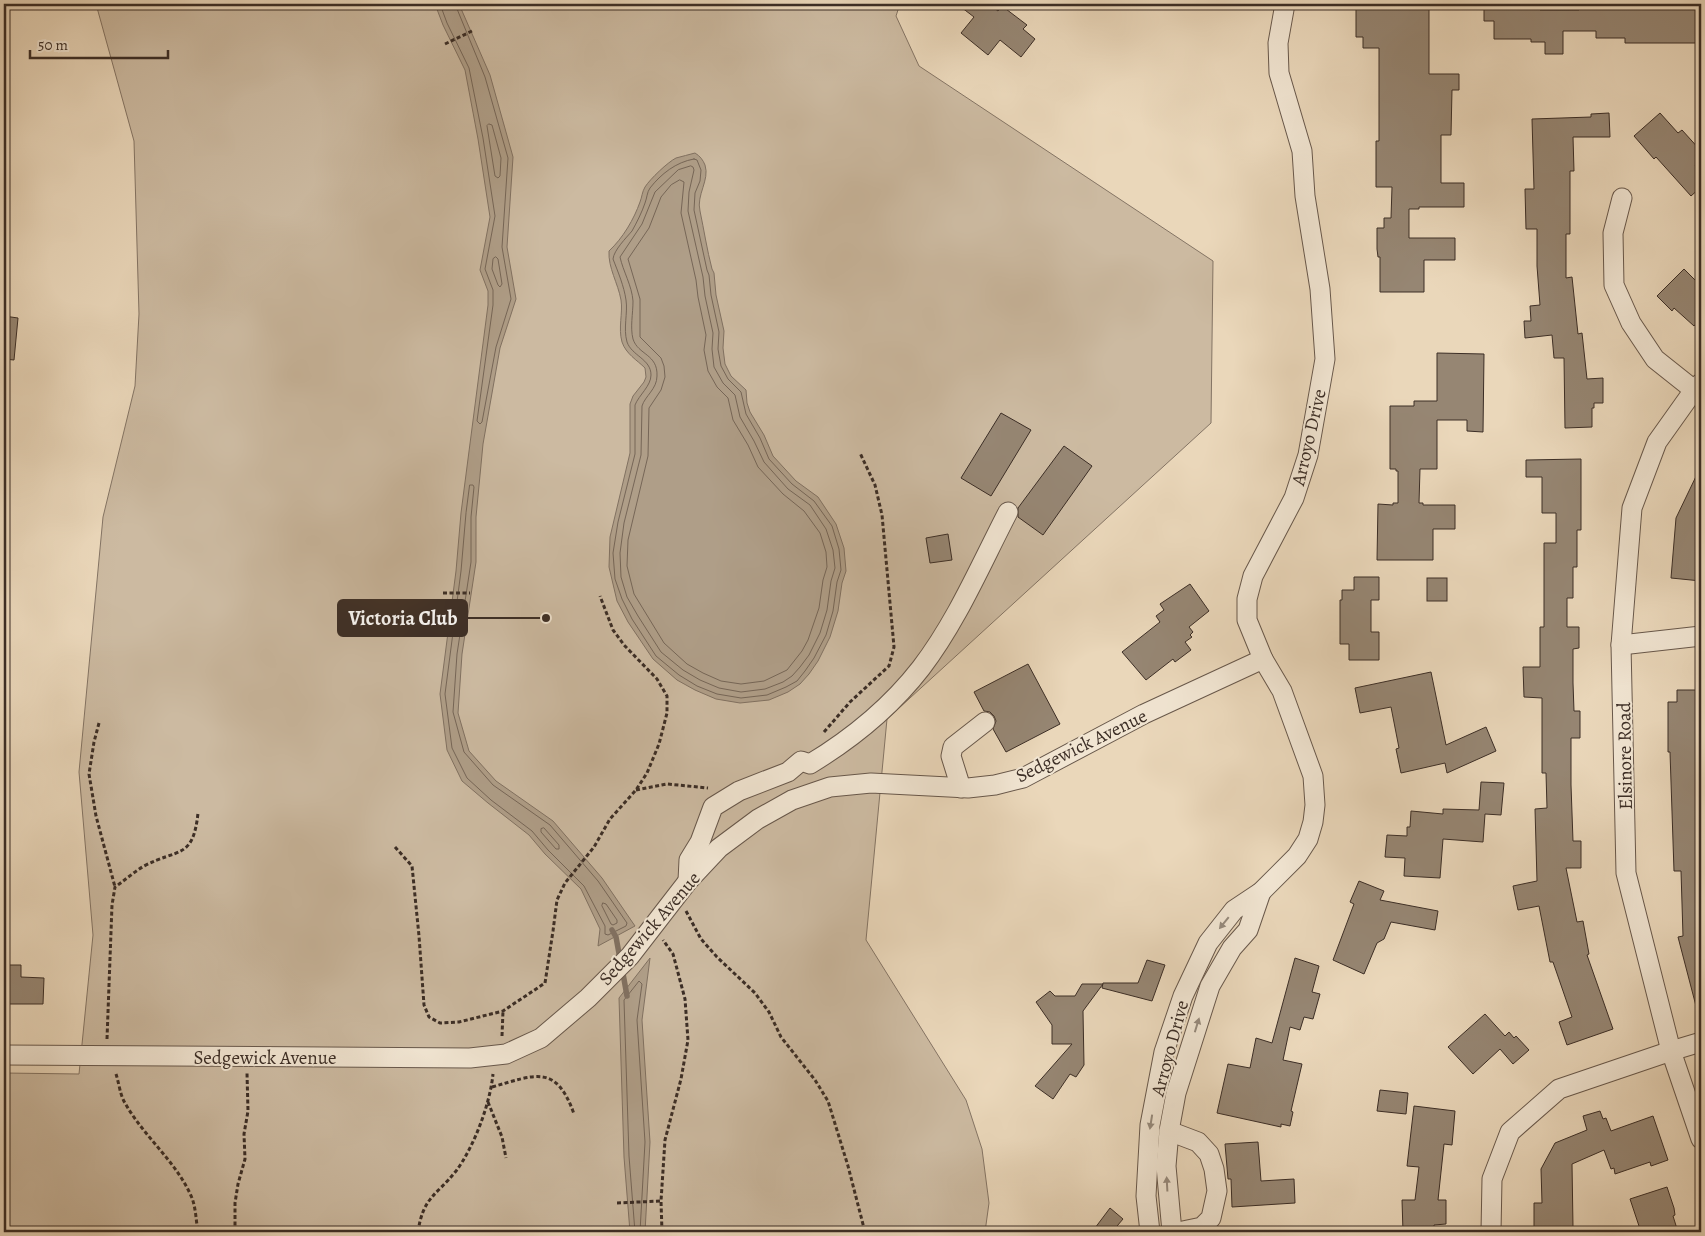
<svg xmlns="http://www.w3.org/2000/svg" width="1705" height="1236" font-family="Alegreya,serif">
  <style>
    .green { fill: #ccbaa1; stroke: #847464 }
    .water { fill: #af9e88; stroke: #817161 }
    .lines { fill: none; stroke-linecap: round; stroke-linejoin: round }
    .shore { stroke: #766657; stroke-width: 1 }
    .stream { stroke: #817161; stroke-width: 5.5 }
    .building { fill: #968673; stroke: #3c2e26 }
    .minor-casing { stroke: #68584b; stroke-width: 21 }
    .path { stroke: #3c2e26; stroke-width: 3; stroke-dasharray: 4 2.5; stroke-linecap: butt }
    .minor { stroke: #f1e5d2; stroke-width: 19 }
    .oneway { fill: #968a7c }
    .labels { text-anchor: middle; stroke-width: 4; stroke-linejoin: round; paint-order: stroke }
    .street-label { font-size: 19px; fill: #3c2e26; stroke: #f1e5d2 }
    .leader { fill: none; stroke: #3c2e26; stroke-width: 2 }
    .callout-dot { fill: #3c2e26; stroke: #f1e5d2; stroke-width: 2 }
    .callout { fill: #3c2e26; stroke: #3c2e26; stroke-width: 2 }
    .callout-label { font-size: 20px; text-anchor: middle; font-weight: bold; fill: #fff }
  </style>
  <rect width="100%" height="100%" fill="#ead7ba"/>
  <filter id="stains"><feTurbulence type="fractalNoise" baseFrequency=".004" numOctaves="4"/><feColorMatrix values="0 0 0 0 .2 0 0 0 0 .09 0 0 0 0 .02 0 0 0 .5 -.17"/></filter>
  <radialGradient id="worn" r=".72"><stop offset=".6" stop-color="#630" stop-opacity="0"/><stop offset="1" stop-color="#630" stop-opacity=".3"/></radialGradient>
  <polygon class="green" points="96,4 900,4 896,16 919,66 1213,261 1211,423 887,719 866,940 966,1100 982,1149 989,1203 985,1232 4,1232 4,1073 79,1074 93,935 79,772 103,517 135,386 139,314 134,141"/>
  <g class="water">
    <polygon points="435,4 459,4 490,75 513,157 507,247 516,299 500,348 483,444 476,517 476,562 462,654 458,713 469,751 496,781 553,821 602,878 635,926 598,946 600,929 581,889 545,854 529,835 488,803 462,781 447,750 440,694 456,571 461,513 488,305 488,291 480,270 490,217 478,139 465,70 443,25"/>
    <path d="M 695,153 C 700,156 703,160 705,165 C 710,180 696,195 700,211 C 704,230 707,250 712,269 L 714,273 L 716,295 L 724,331 L 723,348 L 725,364 L 731,376 L 746,390 L 747,403 L 750,412 L 764,435 L 773,456 L 796,481 L 818,497 L 836,524 L 844,548 L 846,571 L 842,583 L 838,611 L 830,637 L 818,661 L 809,674 L 800,684 L 788,692 L 769,700 L 740,703 L 716,699 L 695,690 L 677,680 L 653,659 L 628,622 L 617,601 L 609,567 L 610,537 L 630,453 L 630,404 L 633,396 L 644,382 L 646,377 L 645,368 C 637,360 626,354 622,342 C 618,328 623,313 621,300 C 618,283 608,268 609,251 C 623,238 634,219 640,202 C 642,197 642,192 645,187 C 650,179 668,162 676,158 C 682,156 689,155 695,153 Z"/>
    <polygon points="650,958 642,1020 650,1142 645,1232 630,1232 624,1157 619,998"/>
  </g>
  <g class="lines">
    <g class="shore">
      <polyline points="440,4 447,23 469,68 483,138 495,216 485,269 493,290 493,305 477,421 480,424 482,422 496,347 511,299 502,247 508,158 485,77 455,4"/>
      <polygon points="489,124 492,125 501,158 500,176 498,178 495,176 487,126"/>
      <path d="M 694,159 L 697,160 L 701,170 L 700,181 L 695,193 L 694,210 L 707,270 L 709,275 L 711,295 L 719,332 L 718,349 L 721,366 L 728,379 L 741,392 L 746,414 L 760,438 L 769,459 L 792,484 L 814,501 L 832,526 L 839,549 L 841,570 L 837,582 L 833,611 L 826,635 L 814,658 L 805,671 L 797,681 L 786,687 L 767,695 L 741,698 L 717,694 L 697,686 L 679,675 L 656,656 L 632,619 L 622,599 L 615,579 L 613,553 L 618,522 L 635,454 L 635,405 C 639,395 651,386 651,375 C 651,359 632,356 627,342 C 623,328 628,313 626,300 C 624,286 618,272 613,259 C 614,250 626,238 632,231 C 637,222 642,212 645,203 C 647,198 647,192 650,188 C 661,174 676,162 694,159 Z"/>
      <path d="M 691,166 L 693,167 L 694,170 L 689,192 L 688,211 L 703,277 L 705,296 L 713,333 L 712,349 L 714,367 L 723,383 L 735,395 L 740,417 L 754,441 L 764,462 L 788,489 L 810,505 L 826,529 L 833,550 L 835,568 L 831,581 L 827,610 L 820,633 L 809,655 L 800,667 L 792,676 L 783,682 L 765,689 L 741,692 L 719,688 L 700,680 L 683,670 L 661,652 L 638,616 L 627,597 L 621,577 L 620,553 L 624,523 L 641,455 L 642,406 C 645,396 657,389 657,376 C 658,354 638,355 633,339 C 630,327 633,314 633,301 C 632,286 623,271 620,257 L 642,224 L 655,192 L 678,170 Z"/>
      <polygon points="680,180 684,182 681,213 696,280 698,297 706,335 704,350 708,371 717,387 728,398 733,420 748,445 758,467 783,494 804,511 820,533 826,552 827,567 823,580 819,608 808,640 802,651 787,670 764,681 741,684 721,681 703,673 687,664 664,643 634,594 627,566 628,540 648,456 649,408 661,390 665,377 664,366 661,358 640,337 640,299 628,259 649,228 661,197 671,185"/>
      <polygon points="496,257 498,259 502,284 500,287 498,285 492,269 493,259"/>
      <polygon points="470,485 473,485 474,487 471,517 471,562 457,654 453,712 464,752 493,785 550,825 598,881 627,923 626,926 608,935 605,934 605,926 584,886 548,850 532,831 491,800 467,778 452,748 445,694 461,571 466,513"/>
      <polygon points="544,828 559,845 559,849 556,849 541,832 541,829"/>
      <polygon points="603,903 606,904 617,920 617,923 613,925 611,924 602,906"/>
      <polyline points="635,1232 629,1156 624,1000 639,981 642,984 637,1020 645,1142 640,1232"/>
    </g>
    <g class="stream">
      <polyline points="612,930 616,937 620,959"/>
      <polyline points="622,968 627,996"/>
    </g>
  </g>
  <g class="building">
    <polygon points="957,4 989,4 998,11 1002,6 1027,25 1023,29 1035,39 1021,57 1000,40 988,55 961,33 974,17"/>
    <polygon points="1356,4 1429,4 1429,74 1459,74 1459,90 1452,90 1451,135 1441,135 1441,183 1464,183 1464,207 1419,207 1419,209 1409,209 1409,238 1455,238 1455,260 1424,260 1424,292 1380,292 1380,257 1378,257 1377,249 1377,228 1384,228 1384,218 1391,218 1392,187 1376,187 1376,141 1379,141 1379,48 1363,48 1363,37 1356,37"/>
    <polygon points="1484,4 1517,4 1517,6 1540,6 1540,10 1579,10 1579,7 1596,7 1596,4 1677,4 1677,6 1701,6 1701,43 1625,43 1625,38 1596,38 1596,31 1563,31 1563,54 1545,54 1545,42 1531,42 1531,39 1494,39 1494,21 1484,21"/>
    <polygon points="1609,113 1610,137 1573,137 1574,171 1570,171 1570,234 1566,234 1566,278 1572,277 1578,334 1582,333 1587,379 1603,378 1603,403 1594,403 1594,408 1592,408 1592,427 1565,428 1564,358 1554,358 1552,335 1525,338 1524,321 1531,321 1530,306 1540,305 1537,266 1537,229 1526,229 1525,189 1534,189 1532,119 1591,117 1591,114"/>
    <polygon points="1660,113 1678,133 1682,130 1701,151 1701,159 1695,165 1701,173 1701,187 1691,196 1656,157 1654,159 1634,136"/>
    <polygon points="1684,269 1701,286 1701,318 1694,326 1674,308 1672,311 1657,296"/>
    <polygon points="4,316 18,318 14,360 4,359"/>
    <polygon points="1437,353 1484,354 1483,432 1467,431 1467,420 1437,420 1437,469 1420,469 1419,503 1423,503 1423,505 1455,505 1455,529 1433,529 1433,560 1377,560 1378,504 1393,505 1393,503 1398,503 1398,471 1396,471 1396,469 1390,469 1390,406 1414,406 1414,401 1437,401"/>
    <polygon points="1001,413 1031,430 991,496 961,478"/>
    <polygon points="1064,446 1092,466 1043,535 1018,517 1018,508"/>
    <polygon points="1581,459 1581,530 1577,530 1577,567 1573,567 1573,598 1567,598 1567,627 1579,627 1579,648 1573,649 1573,683 1574,711 1580,711 1580,738 1571,738 1571,785 1573,841 1581,841 1581,868 1566,868 1577,922 1583,921 1589,954 1587,955 1613,1029 1567,1045 1559,1022 1572,1017 1553,962 1550,962 1539,906 1518,910 1513,886 1537,881 1535,809 1547,808 1546,773 1542,773 1542,698 1524,697 1523,667 1540,667 1540,627 1544,627 1544,543 1556,543 1556,513 1542,513 1542,477 1526,477 1526,460"/>
    <polygon points="1701,466 1701,581 1671,578 1676,518"/>
    <polygon points="948,534 952,560 930,563 926,538"/>
    <polygon points="1354,577 1379,577 1379,600 1371,600 1371,632 1379,632 1379,660 1349,660 1349,644 1340,644 1340,600 1342,600 1342,590 1354,590"/>
    <rect x="1427" y="578" width="20" height="23"/>
    <polygon points="1190,584 1209,611 1189,627 1193,632 1190,635 1192,637 1185,642 1191,650 1175,662 1173,659 1146,680 1122,652 1160,622 1156,616 1164,610 1160,604"/>
    <polygon points="1028,664 1060,724 1006,752 993,729 996,721 994,716 990,712 984,711 974,692"/>
    <polygon points="1431,672 1446,745 1486,727 1496,751 1447,773 1445,763 1401,773 1396,749 1399,748 1391,707 1360,713 1355,688"/>
    <polygon points="1677,690 1701,690 1701,1006 1696,1006 1678,937 1683,936 1681,871 1674,871 1670,752 1668,752 1668,702 1677,702"/>
    <polygon points="1481,782 1504,783 1501,815 1485,814 1483,842 1443,839 1440,878 1404,876 1405,858 1385,857 1387,835 1407,836 1407,827 1410,827 1411,811 1443,814 1443,809 1479,810"/>
    <polygon points="1359,881 1384,891 1380,900 1438,911 1435,930 1391,922 1384,939 1377,943 1364,974 1333,960 1354,904 1350,902"/>
    <polygon points="1295,958 1319,966 1312,992 1320,994 1313,1019 1304,1017 1300,1030 1290,1027 1283,1060 1302,1064 1291,1111 1293,1112 1290,1126 1281,1124 1281,1127 1217,1113 1228,1064 1250,1068 1256,1038 1272,1043"/>
    <polygon points="1147,960 1165,965 1152,1001 1102,988 1103,983 1138,983"/>
    <polygon points="4,965 21,965 21,977 44,978 43,1004 4,1004"/>
    <polygon points="1082,984 1103,984 1083,1011 1084,1065 1076,1077 1070,1074 1053,1099 1035,1086 1072,1044 1052,1044 1052,1025 1036,1002 1050,991 1055,996 1075,996"/>
    <polygon points="1485,1014 1505,1036 1509,1032 1514,1038 1516,1036 1529,1050 1513,1064 1500,1049 1473,1074 1448,1047"/>
    <polygon points="1380,1090 1408,1093 1406,1114 1377,1111"/>
    <polygon points="1414,1106 1455,1111 1452,1145 1444,1144 1438,1200 1446,1200 1446,1224 1434,1225 1434,1232 1403,1232 1402,1200 1415,1200 1419,1167 1407,1166"/>
    <polygon points="1600,1111 1603,1119 1606,1118 1611,1131 1653,1116 1668,1160 1651,1166 1650,1162 1615,1174 1614,1168 1611,1169 1604,1150 1572,1164 1573,1227 1534,1228 1534,1203 1542,1203 1541,1169 1555,1143 1587,1130 1583,1116"/>
    <polygon points="1258,1142 1261,1181 1294,1179 1295,1203 1232,1207 1231,1179 1228,1179 1225,1144"/>
    <polygon points="1667,1187 1674,1208 1675,1215 1673,1216 1678,1232 1641,1232 1630,1199"/>
    <polygon points="1110,1208 1123,1219 1112,1232 1092,1232"/>
  </g>
  <g class="lines">
    <g class="minor-casing">
      <g id="minor">
        <polyline points="1622,198 1613,233 1614,285 1631,323 1655,359 1694,390"/>
        <polyline points="1701,383 1694,390 1657,442 1632,508 1621,645 1626,873 1671,1051 1701,1139"/>
        <polyline points="1621,645 1701,636"/>
        <polyline points="961,788 951,756 953,747 985,722"/>
        <path d="M 688,881 L 689,860 L 700,842 L 713,807 L 739,791 L 788,772 L 801,761 L 810,764 C 853,738 890,708 921,668 C 957,621 981,564 1008,512"/>
        <polyline points="4,1055 470,1058 506,1054 541,1038 588,998 630,956 688,881 719,848 758,819 792,800 830,787 871,783 968,788 995,785 1023,778 1144,714 1263,659"/>
        <polyline points="1169,1131 1198,1142 1209,1154 1214,1169 1217,1191 1211,1218 1202,1227 1178,1232"/>
        <polyline points="1150,1232 1146,1196 1150,1125 1164,1052 1183,996 1208,943 1234,910 1261,892 1297,856 1308,839 1313,822 1315,805 1313,776 1282,691 1263,659 1247,620 1247,599 1253,576 1294,498 1308,455 1325,359 1320,289 1305,196 1302,151 1279,73 1278,43 1285,4"/>
        <polyline points="1172,1232 1166,1166 1169,1131 1176,1093 1210,986 1232,948 1248,930 1261,892"/>
        <polyline points="1491,1232 1492,1179 1510,1132 1559,1089 1671,1051 1701,1042"/>
      </g>
    </g>
    <g class="path">
      <polyline points="445,44 472,31"/>
      <polyline points="443,593 470,593"/>
      <polyline points="99,723 94,742 89,774 96,816 115,887"/>
      <polyline points="824,732 850,702 889,666 894,647 882,515 875,485 860,453"/>
      <polyline points="636,790 667,784 708,788"/>
      <polyline points="395,847 412,866 419,936 424,1005 429,1017 440,1023 459,1022 503,1011 545,983 553,931 557,900 565,883 594,847 610,819 636,790 647,773 659,744 667,713 667,696 657,679 624,645 613,630 600,596"/>
      <polyline points="686,911 701,939 717,957 755,993 769,1012 781,1037 815,1080 828,1101 848,1166 865,1232"/>
      <polyline points="502,1036 503,1011"/>
      <path d="M 107,1039 L 112,905 L 115,887 C 125,880 134,872 144,866 C 178,848 193,860 198,813"/>
      <path d="M 116,1074 C 119,1083 120,1095 125,1103 C 144,1137 177,1162 192,1198 C 196,1209 196,1221 198,1232"/>
      <path d="M 492,1087 C 535,1075 556,1063 574,1114"/>
      <polyline points="488,1102 502,1137 506,1158"/>
      <polyline points="617,1203 661,1201"/>
      <polyline points="235,1232 235,1203 238,1184 245,1159 244,1134 248,1111 247,1073"/>
      <path d="M 418,1232 C 423,1197 436,1196 456,1171 C 474,1147 490,1104 493,1074"/>
      <polyline points="662,1232 661,1201 665,1140 681,1079 688,1040 685,999 673,954 663,940"/>
    </g>
    <use href="#minor" class="minor"/>
  </g>
  <defs><path id="oneway-solid" d="M-6-.8H1V-3.2L6.5 0L1 3.2V.8H-6Z" transform="scale(1.25)"/></defs>
  <g class="oneway">
    <use href="#oneway-solid" transform="translate(1224 923) rotate(129)"/>
    <use href="#oneway-solid" transform="translate(1197 1025) rotate(-73)"/>
    <use href="#oneway-solid" transform="translate(1151 1122) rotate(99)"/>
    <use href="#oneway-solid" transform="translate(1167 1184) rotate(-93)"/>
  </g>
  <g class="labels">
    <g class="street-label">
      <text transform="translate(1308 437) rotate(-77)" y="7">Arroyo Drive</text>
      <text transform="translate(1081 745) rotate(-26)" y="7">Sedgewick Avenue</text>
      <text transform="translate(1624 756) rotate(-91)" y="7">Elsinore Road</text>
      <text transform="translate(649 928) rotate(-49)" y="7">Sedgewick Avenue</text>
      <text transform="translate(1169 1048) rotate(-75)" y="7">Arroyo Drive</text>
      <text x="265" y="1064">Sedgewick Avenue</text>
    </g>
  </g>
  <path class="leader" d="M546 618L467 618"/>
  <circle class="callout-dot" cx="546" cy="618" r="5"/>
  <rect class="callout" x="338" y="600" width="129" height="36" rx="5"/>
  <g class="callout-label">
    <text x="403" y="625">Victoria Club</text>
  </g>
  <rect width="1705" height="1236" fill="none" stroke="#ead7ba" stroke-width="20"/>
  <rect x="5" y="5" width="1695" height="1226" fill="none" stroke="#3c2e26" stroke-width="2.5"/>
  <rect x="10" y="10" width="1685" height="1216" fill="none" stroke="#3c2e26"/>
  <path d="M30 50v8h138v-8" fill="none" stroke="#3c2e26" stroke-width="2.5"/>
  <text x="38" y="50" font-size="15" fill="#3c2e26" stroke="#f1e5d2" stroke-width="4" paint-order="stroke">50 m</text>
  <rect width="100%" height="100%" filter="url(#stains)"/>
  <rect width="100%" height="100%" fill="url(#worn)"/>
</svg>
